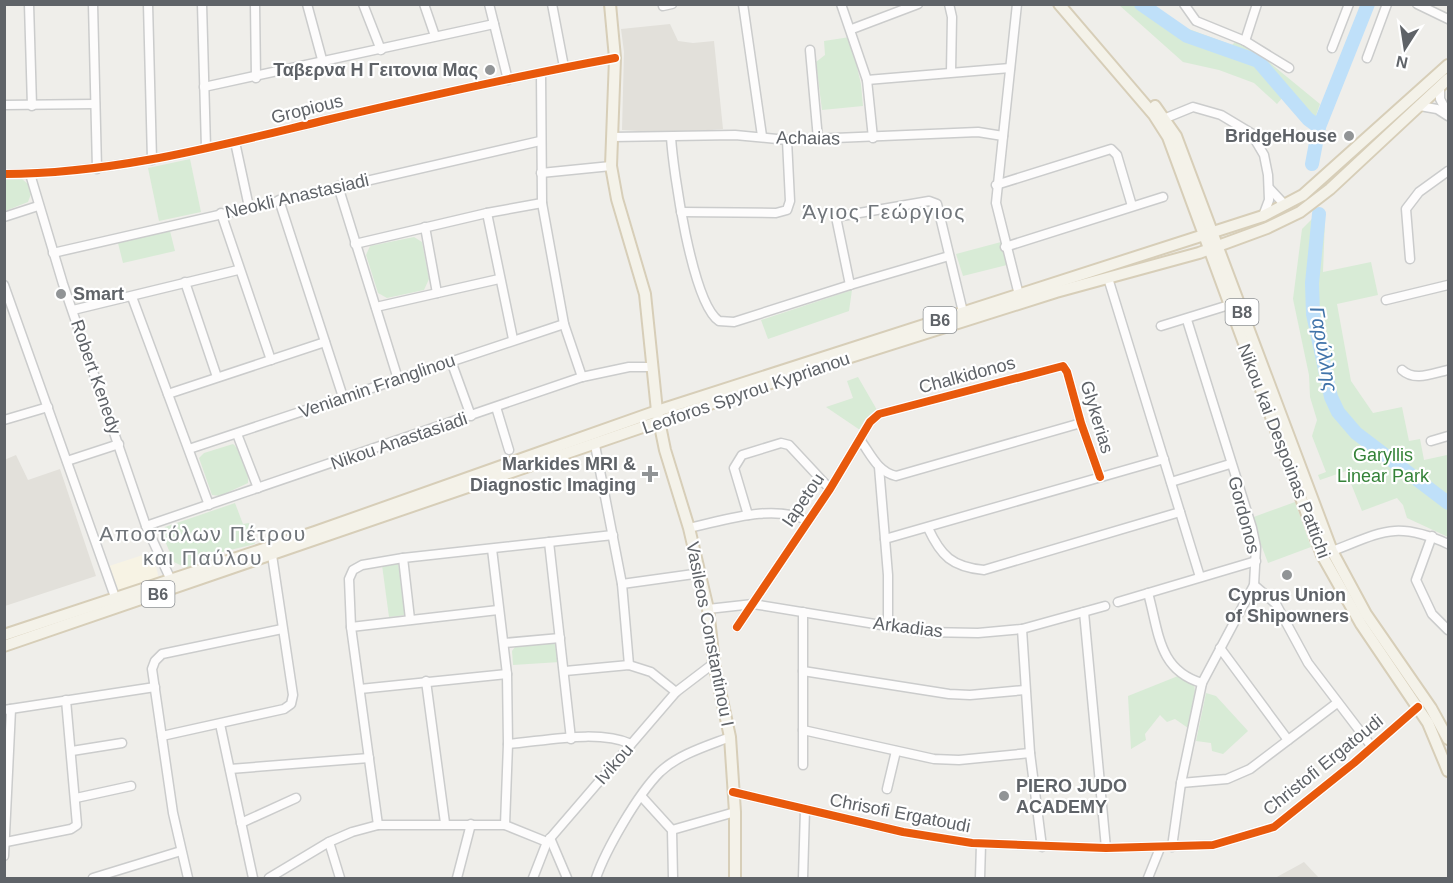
<svg xmlns="http://www.w3.org/2000/svg" width="1453" height="883" font-family="Arial,sans-serif">
  <style>
    .commercial { fill: #f7f3e4 }
    .education { fill: #e2e0da }
    .green { fill: #d8ebd6 }
    .lines { fill: none; stroke-linecap: round; stroke-linejoin: round }
    .river { stroke: #bfe0f9; stroke-width: 14 }
    .minor-casing { stroke: #cbcccc; stroke-width: 11 }
    .major-casing { stroke: #d7ceb8; stroke-width: 14 }
    .minor { stroke: #fdfcfc; stroke-width: 8 }
    .major { stroke: #f4f2e9; stroke-width: 10 }
    .cycleway-casing { stroke: #fff; stroke-width: 11 }
    .cycleway { stroke: #e8590c; stroke-width: 8 }
    .poi-dot { fill: #919496; stroke: #fff; stroke-width: 2 }
    .labels { text-anchor: middle; stroke-width: 4.5; stroke-linejoin: round; paint-order: stroke }
    .shield { fill: #fff; stroke: #8f9295; stroke-width: 1.5 }
    .shield-label { font-size: 16px; font-weight: bold; fill: #5f6368 }
    .poi-label { font-size: 18px; font-weight: bold; fill: #5f6368; stroke: #fff; text-anchor: end }
    .street-label { font-size: 18px; fill: #5f6368; stroke: #fff }
    .park-label { font-size: 18px; fill: #348238; stroke: #fff }
    .water-label { font-size: 20px; font-style: italic; fill: #4174aa; stroke: #fff }
    .quarter-label { font-size: 21px; letter-spacing: 1.5px; fill: #70757a; stroke: #fff }
  </style>
  <rect width="100%" height="100%" fill="#efeeea"/>
  <polygon class="commercial" points="152,552 159,578 113,593 103,568"/>
  <g class="education">
    <polygon points="670,24 678,41 693,43 714,41 723,129 671,133 622,130 624,52 621,29"/>
    <polygon points="16,455 28,480 60,469 96,576 5,606 4,460"/>
    <polygon points="1304,862 1319,878 1275,878 1297,866"/>
  </g>
  <g class="green">
    <polygon points="1119,5 1148,5 1178,25 1232,45 1237,40 1253,49 1320,104 1312,127 1283,97 1277,104 1254,83 1219,70 1183,62"/>
    <polygon points="850,37 861,84 863,106 822,110 816,62 825,55 824,41"/>
    <polygon points="190,159 201,212 159,221 148,168"/>
    <polygon points="5,179 22,179 28,184 31,194 28,202 5,211"/>
    <polygon points="1315,216 1325,219 1323,272 1371,262 1378,295 1337,304 1351,381 1373,413 1402,407 1409,441 1420,439 1424,460 1447,455 1448,537 1407,518 1403,505 1397,498 1362,511 1346,471 1320,480 1318,475 1326,472 1312,436 1317,420 1310,397 1309,375 1293,299 1302,229"/>
    <polygon points="170,231 175,251 123,263 118,243"/>
    <polygon points="414,237 422,242 429,279 424,290 387,298 378,293 366,255 370,246"/>
    <polygon points="1001,242 1007,265 963,276 956,254"/>
    <polygon points="852,290 849,311 768,339 761,320"/>
    <polygon points="858,377 877,410 860,430 826,407 853,398 847,381"/>
    <path d="M 233,444 C 242,451 249,472 248,483 L 220,496 L 212,495 L 199,458 L 204,453 Z"/>
    <polygon points="1295,502 1311,547 1268,563 1251,518"/>
    <polygon points="235,503 243,524 249,523 255,544 222,552 186,568 174,562 162,534 165,527"/>
    <polygon points="398,563 406,615 389,617 382,565"/>
    <polygon points="554,642 558,644 560,662 513,665 512,651 515,647"/>
    <polygon points="1178,676 1194,684 1195,691 1188,728 1175,719 1167,722 1160,715 1145,734 1146,740 1131,749 1128,696"/>
    <polygon points="1206,693 1216,696 1248,731 1223,754 1212,751 1211,743 1196,741"/>
  </g>
  <g class="lines">
    <g class="river">
      <polyline points="1141,4 1187,36 1258,61 1308,119 1319,127 1312,164"/>
      <polyline points="1319,127 1368,4"/>
      <polyline points="1319,214 1312,283 1313,314 1331,397 1338,412 1356,433 1448,503"/>
    </g>
    <g class="minor-casing">
      <g id="minor">
        <polyline points="29,4 32,106"/>
        <polyline points="93,4 97,169"/>
        <polyline points="148,4 152,160"/>
        <polyline points="202,4 206,148"/>
        <polyline points="255,4 256,78"/>
        <polyline points="307,4 323,63"/>
        <polyline points="363,4 381,50"/>
        <polyline points="424,4 435,36"/>
        <polyline points="489,4 508,80"/>
        <polyline points="552,4 564,67"/>
        <polyline points="743,4 762,136"/>
        <polyline points="841,4 867,80 873,138"/>
        <polyline points="949,4 952,17 951,72"/>
        <polyline points="1017,4 996,203 1019,295"/>
        <polyline points="1184,4 1196,21 1245,41 1289,68"/>
        <polyline points="1417,4 1448,19"/>
        <polyline points="663,6 672,4"/>
        <polyline points="852,29 918,4"/>
        <polyline points="1245,41 1257,4"/>
        <polyline points="1332,48 1349,4"/>
        <polyline points="810,50 818,139"/>
        <polyline points="1367,58 1387,4"/>
        <polyline points="541,73 542,203 564,324 582,377"/>
        <polyline points="867,80 1010,68"/>
        <polyline points="204,87 494,24"/>
        <polyline points="1440,88 1440,99 1447,112"/>
        <polyline points="4,105 95,104"/>
        <polyline points="1420,106 1437,109 1448,116"/>
        <polyline points="1166,118 1193,107 1221,115 1251,133 1264,155 1268,175 1269,200 1263,216"/>
        <polyline points="612,137 735,135 787,140 978,132 1003,136"/>
        <path d="M 671,137 C 673,170 692,303 719,321 L 734,322 L 850,285 L 949,256"/>
        <polyline points="235,142 249,207"/>
        <polyline points="541,173 611,166"/>
        <path d="M 4,174 C 113,174 217,146 322,121 C 419,98 517,76 615,58"/>
        <polyline points="30,174 63,284 146,526 170,578"/>
        <polyline points="996,185 1111,149 1117,155 1132,206"/>
        <polyline points="338,186 398,379"/>
        <polyline points="1270,189 1285,205"/>
        <polyline points="279,200 343,397"/>
        <polyline points="681,212 776,213 787,210 790,201 787,140"/>
        <polyline points="221,213 271,360"/>
        <polyline points="487,213 513,339"/>
        <polyline points="4,217 38,206"/>
        <polyline points="425,227 437,293"/>
        <polyline points="355,244 487,213 542,203"/>
        <polyline points="1005,247 1163,197"/>
        <polyline points="53,253 540,141"/>
        <polyline points="1410,259 1406,209 1419,192 1448,171"/>
        <polyline points="1108,278 1200,577"/>
        <polyline points="185,282 217,377"/>
        <polyline points="4,285 115,597"/>
        <polyline points="850,285 836,217 929,201 937,204 963,312"/>
        <polyline points="132,297 209,505"/>
        <polyline points="1386,300 1448,285"/>
        <polyline points="376,307 499,279"/>
        <polyline points="73,310 238,270"/>
        <polyline points="1161,326 1229,305"/>
        <polyline points="451,361 471,416"/>
        <path d="M 1402,370 C 1415,382 1433,373 1448,370"/>
        <polyline points="168,394 325,342"/>
        <polyline points="496,407 509,450"/>
        <polyline points="4,420 48,407"/>
        <polyline points="237,434 258,488"/>
        <path d="M 861,441 C 871,455 878,472 896,476 L 1081,423"/>
        <polyline points="1431,441 1448,436"/>
        <polyline points="595,445 622,584 629,665"/>
        <polyline points="189,449 564,324"/>
        <polyline points="67,461 119,444"/>
        <polyline points="879,467 888,575 888,626"/>
        <polyline points="1171,482 1230,464"/>
        <polyline points="748,515 734,468 742,455 781,443 789,445 830,489"/>
        <polyline points="146,526 582,377 629,367 653,367"/>
        <path d="M 689,528 C 726,520 771,504 807,520"/>
        <path d="M 928,528 C 941,556 952,567 984,570 L 1180,512"/>
        <polyline points="1432,536 1416,580 1432,614 1448,630"/>
        <polyline points="885,539 1164,459"/>
        <polyline points="549,542 571,739"/>
        <polyline points="492,549 507,674 508,744 505,825"/>
        <path d="M 1327,553 C 1379,534 1393,519 1448,544"/>
        <polyline points="403,558 410,619"/>
        <polyline points="622,584 701,573"/>
        <polyline points="1254,585 1276,604 1308,663 1372,747"/>
        <path d="M 1148,593 C 1159,632 1158,670 1202,683"/>
        <polyline points="1118,602 1256,561"/>
        <polyline points="708,609 753,604 924,632 978,633 1022,629 1105,606"/>
        <polyline points="1084,612 1106,848"/>
        <polyline points="351,627 498,610"/>
        <polyline points="737,627 830,489 870,422 879,414 1063,366 1067,372 1081,423 1100,477"/>
        <polyline points="1022,629 1030,753 1042,847"/>
        <polyline points="504,643 560,638"/>
        <polyline points="1220,648 1288,740"/>
        <polyline points="565,671 629,665 651,672 676,692"/>
        <polyline points="803,671 949,694 970,695 1025,690"/>
        <polyline points="426,681 445,823"/>
        <polyline points="360,689 507,674"/>
        <polyline points="4,710 155,687"/>
        <polyline points="220,724 253,878"/>
        <polyline points="803,730 934,759 959,760 1030,753"/>
        <polyline points="162,736 284,709 291,704 293,695 272,555"/>
        <path d="M 508,744 C 545,741 598,729 631,744"/>
        <polyline points="72,751 122,743"/>
        <polyline points="803,765 803,612"/>
        <polyline points="230,769 369,758"/>
        <polyline points="1181,783 1227,779 1250,769 1337,703"/>
        <polyline points="887,789 896,751"/>
        <polyline points="733,792 903,832 972,843 1106,848 1213,845 1274,827 1354,763 1418,707"/>
        <polyline points="642,797 672,830 673,878"/>
        <polyline points="76,798 131,786"/>
        <polyline points="241,823 296,798"/>
        <polyline points="378,825 351,627 349,579 353,570 362,565 403,558 613,535"/>
        <polyline points="672,830 735,812"/>
        <polyline points="550,838 567,878"/>
        <polyline points="6,842 71,829 77,825 66,700"/>
        <polyline points="329,842 340,878"/>
        <polyline points="1172,847 1181,783 1202,683 1254,585 1256,547 1252,528 1187,320"/>
        <polyline points="4,856 11,709"/>
        <polyline points="93,878 181,851"/>
        <polyline points="188,878 173,813 152,669 155,661 162,654 282,629"/>
        <polyline points="269,878 329,842 352,832 378,825 505,825 547,842"/>
        <polyline points="457,878 471,824"/>
        <polyline points="533,878 547,842 676,692 714,663"/>
        <path d="M 596,878 C 606,849 638,794 660,772 C 679,754 707,746 730,737"/>
        <polyline points="803,878 805,809"/>
        <polyline points="980,878 981,844"/>
        <polyline points="1148,878 1160,848"/>
      </g>
    </g>
    <g class="major-casing">
      <g id="major">
        <polyline points="610,4 615,58 611,166 617,199 645,294 657,411 665,450 689,528 708,609 714,663 730,737 735,812 735,878"/>
        <polyline points="1059,4 1154,115 1168,137 1322,555 1361,624 1428,723 1448,771"/>
        <polyline points="1155,106 1176,136 1332,551 1366,614 1431,708 1448,739"/>
        <polyline points="4,635 315,532 657,411 1263,216 1303,195 1448,65"/>
        <polyline points="4,646 803,372 1056,292 1199,253 1267,228 1300,212 1330,189 1448,79"/>
      </g>
    </g>
    <use href="#minor" class="minor"/>
    <use href="#major" class="major"/>
    <g class="cycleway-casing">
      <g id="cycleway">
        <path d="M 4,174 C 113,174 217,146 322,121 C 419,98 517,76 615,58"/>
        <polyline points="737,627 830,489 870,422 879,414 1063,366 1067,372 1081,423 1100,477"/>
        <polyline points="733,792 903,832 972,843 1106,848 1213,845 1274,827 1354,763 1418,707"/>
      </g>
    </g>
    <use href="#cycleway" class="cycleway"/>
  </g>
  <g class="poi-dot">
    <circle cx="490" cy="70" r="6"/>
    <circle cx="1349" cy="136" r="6"/>
    <circle cx="61" cy="294" r="6"/>
    <path d="M647 465h6v6h6v6h-6v6h-6v-6h-6v-6h6z"/>
    <circle cx="1287" cy="575" r="6"/>
    <circle cx="1004" cy="796" r="6"/>
  </g>
  <g class="labels">
    <g class="shield">
      <rect x="1225.5" y="299" width="33" height="26" rx="4.5"/>
      <rect x="923.5" y="307" width="33" height="26" rx="4.5"/>
      <rect x="141.5" y="581" width="33" height="26" rx="4.5"/>
    </g>
    <g class="shield-label">
      <text x="1242" y="318">B8</text>
      <text x="940" y="326">B6</text>
      <text x="158" y="600">B6</text>
    </g>
    <g class="poi-label">
      <text x="478" y="76">Ταβερνα Η Γειτονια Μας</text>
      <text x="1337" y="142">BridgeHouse</text>
      <text x="73" y="300" text-anchor="start">Smart</text>
      <text x="636" y="470">Markides MRI &amp;<tspan x="636" dy="21">Diagnostic Imaging</tspan></text>
      <text x="1287" y="601" text-anchor="middle">Cyprus Union<tspan x="1287" dy="21">of Shipowners</tspan></text>
      <text x="1016" y="792" text-anchor="start">PIERO JUDO<tspan x="1016" dy="21">ACADEMY</tspan></text>
    </g>
    <g class="street-label">
      <text transform="translate(307 109) rotate(-14)" y="6">Gropious</text>
      <text transform="translate(808 138) rotate(1)" y="6">Achaias</text>
      <text transform="translate(297 196) rotate(-13)" y="6">Neokli Anastasiadi</text>
      <text transform="translate(967 375) rotate(-15)" y="6">Chalkidonos</text>
      <text transform="translate(96 377) rotate(71)" y="6">Robert Kenedy</text>
      <text transform="translate(377 386) rotate(-19)" y="6">Veniamin Franglinou</text>
      <text transform="translate(746 393) rotate(-19)" y="6">Leoforos Spyrou Kyprianou</text>
      <text transform="translate(1097 417) rotate(73)" y="6">Glykerias</text>
      <text transform="translate(399 441) rotate(-19)" y="6">Nikou Anastasiadi</text>
      <text transform="translate(1284 451) rotate(69)" y="6">Nikou kai Despoinas Pattichi</text>
      <text transform="translate(803 500) rotate(-56)" y="6">Iapetou</text>
      <text transform="translate(1244 515) rotate(75)" y="6">Gordonos</text>
      <text transform="translate(908 627) rotate(7)" y="6">Arkadias</text>
      <text transform="translate(710 634) rotate(79)" y="6">Vasileos Constantinou I</text>
      <text transform="translate(614 764) rotate(-49)" y="6">Ivikou</text>
      <text transform="translate(1323 765) rotate(-39)" y="6">Christofi Ergatoudi</text>
      <text transform="translate(900 813) rotate(11)" y="6">Chrisofi Ergatoudi</text>
    </g>
    <g class="park-label">
      <text x="1383" y="461">Garyllis<tspan x="1383" dy="21">Linear Park</tspan></text>
    </g>
    <g class="water-label">
      <text transform="translate(1324 349) rotate(80)" y="7">Γαρύλλης</text>
    </g>
    <g class="quarter-label">
      <text x="884" y="219">Άγιος Γεώργιος</text>
      <text x="203" y="541">Αποστόλων Πέτρου<tspan x="203" dy="24">και Παύλου</tspan></text>
    </g>
  </g>
  <rect width="1453" height="883" fill="none" stroke="#5f6368" stroke-width="12"/>
  <g transform="translate(1405 48) rotate(192)" stroke="#ffffff" stroke-width="4.5" paint-order="stroke">
  <path d="M0-4.5L10 22L0 15L-10 22Z" fill="#5f6368"/>
  <text y="-9" font-size="16" font-weight="bold" text-anchor="middle" fill="#5f6368">N</text>
  </g>
</svg>
